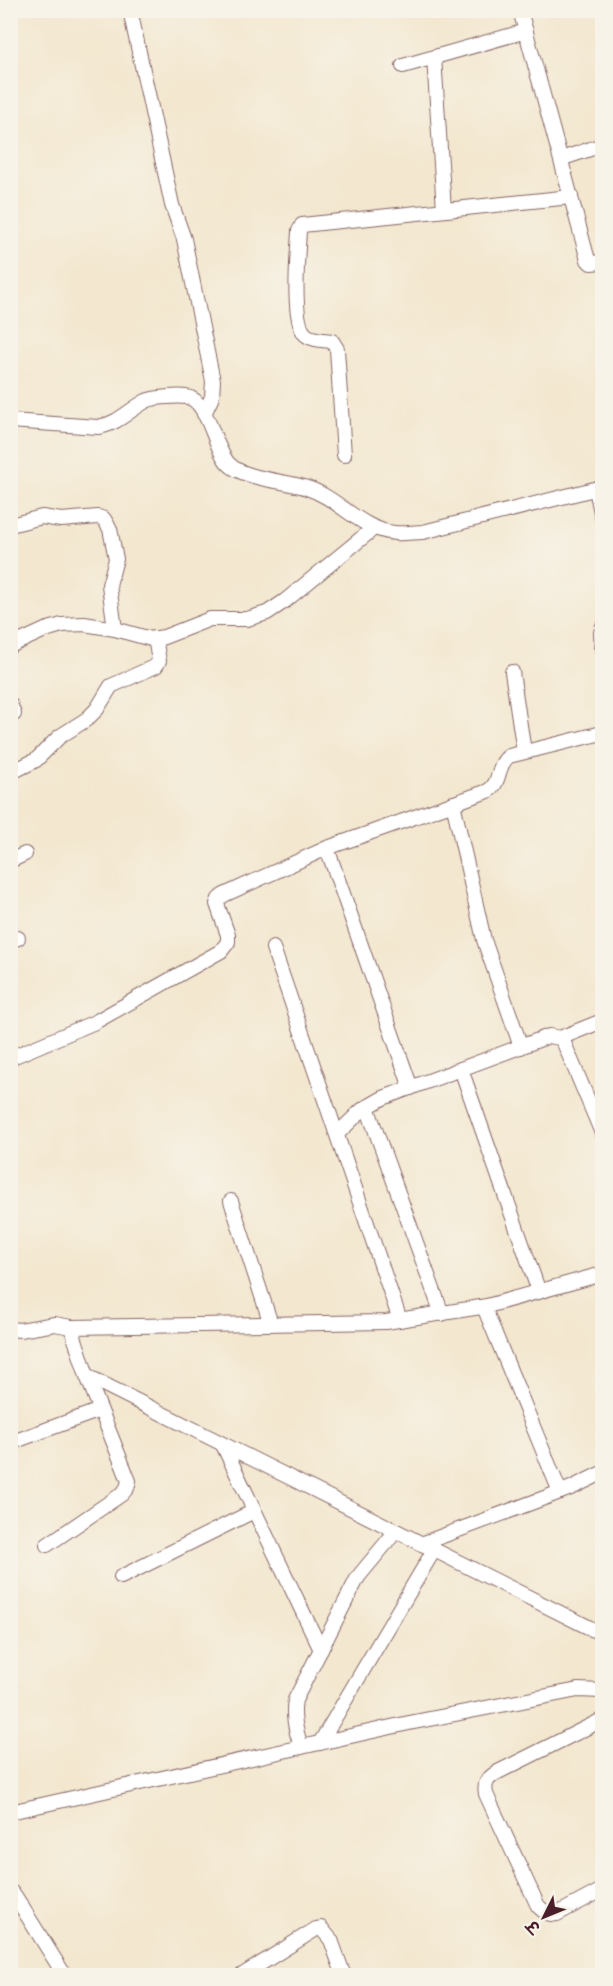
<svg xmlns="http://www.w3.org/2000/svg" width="613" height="1986" font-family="Pangolin,'Playpen Sans Deva',sans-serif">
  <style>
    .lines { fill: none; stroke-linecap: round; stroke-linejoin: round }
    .minor-casing { stroke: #856564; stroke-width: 16 }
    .minor { stroke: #fff; stroke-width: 14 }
  </style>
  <rect width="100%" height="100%" fill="#f7f3e8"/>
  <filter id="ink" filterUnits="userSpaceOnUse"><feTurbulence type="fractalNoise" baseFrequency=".0167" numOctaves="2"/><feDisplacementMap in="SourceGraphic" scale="12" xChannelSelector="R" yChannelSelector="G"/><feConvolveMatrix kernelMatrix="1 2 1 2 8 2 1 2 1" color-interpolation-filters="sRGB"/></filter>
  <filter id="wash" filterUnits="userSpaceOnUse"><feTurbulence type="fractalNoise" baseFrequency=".008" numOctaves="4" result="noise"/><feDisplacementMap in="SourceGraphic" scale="24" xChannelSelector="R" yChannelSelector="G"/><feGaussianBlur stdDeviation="1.35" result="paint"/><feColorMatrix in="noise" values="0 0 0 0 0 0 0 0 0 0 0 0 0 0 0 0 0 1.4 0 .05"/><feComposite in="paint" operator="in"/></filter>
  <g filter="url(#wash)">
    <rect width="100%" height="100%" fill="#f3e7cf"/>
  </g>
  <g filter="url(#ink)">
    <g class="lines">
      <g class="minor-casing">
        <g id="minor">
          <polyline points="130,10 172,205 184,239 213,381 212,397 204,414"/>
          <polyline points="520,10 588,260 591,263 602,262"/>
          <polyline points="434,57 444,210"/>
          <polyline points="403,66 526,31"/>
          <polyline points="561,159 602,145"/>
          <path d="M 10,421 L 98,427 C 118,424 129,410 146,401 C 154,397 178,396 187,397 C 208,400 214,449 229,464 C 243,479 287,481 307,488 C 339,498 360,530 395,533 C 404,534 414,532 423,532 L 602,487"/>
          <path d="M 344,455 L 337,349 L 332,341 C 323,340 311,340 305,334 C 291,319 298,252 299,231 L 302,225 L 571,197"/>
          <polyline points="596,489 602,517"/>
          <polyline points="10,525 42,517 61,520 98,517 104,519 110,529 116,559 109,585 115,629"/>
          <polyline points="602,628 601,633 602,648"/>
          <polyline points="10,646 45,630 62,625 84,624 115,629 151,639 164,637 210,619 247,619 267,613 285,601 374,528"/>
          <polyline points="512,672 524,752"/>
          <polyline points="10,704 14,714"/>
          <polyline points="10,773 36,760 59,737 87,719 97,709 111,686 156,666 159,661 155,638"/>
          <polyline points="453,803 484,940 521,1047"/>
          <polyline points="327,848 411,1088"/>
          <polyline points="10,861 25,854"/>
          <polyline points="10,941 18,938"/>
          <polyline points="273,948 400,1320"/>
          <polyline points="560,1038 602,1021"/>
          <path d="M 10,1058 L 95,1022 L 221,951 L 228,942 L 228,935 L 217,904 L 219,899 L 224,895 L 327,848 L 488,791 C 502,782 496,765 509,756 L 602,733"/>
          <polyline points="461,1069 539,1292"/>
          <polyline points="367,1107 442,1314"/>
          <polyline points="337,1134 362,1110 383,1098 549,1036 560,1038 564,1043 602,1133"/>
          <polyline points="231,1201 271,1324"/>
          <polyline points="484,1307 560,1492"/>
          <polyline points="71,1327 87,1376 602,1634"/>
          <polyline points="10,1329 20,1330 55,1324 71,1327 386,1322 487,1306 602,1274"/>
          <polyline points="10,1443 100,1410"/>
          <polyline points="223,1445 321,1650"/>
          <polyline points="421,1544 571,1488 602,1473"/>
          <polyline points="47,1545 122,1494 127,1488 129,1481 87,1376"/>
          <polyline points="121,1577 254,1511"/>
          <path d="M 602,1720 L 496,1773 C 487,1779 484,1783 486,1794 L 538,1906 C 544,1912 549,1915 557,1914 L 602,1890"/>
          <polyline points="320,1743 434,1550"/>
          <path d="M 301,1747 C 296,1731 292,1716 295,1700 L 358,1577 L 396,1531"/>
          <polyline points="10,1812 409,1723 578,1690 602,1691"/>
          <polyline points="10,1891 15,1896 65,1976"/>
          <polyline points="241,1976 316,1929 321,1928 331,1940 344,1976"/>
        </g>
      </g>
      <use href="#minor" class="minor"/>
    </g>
  </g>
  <rect width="613" height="1986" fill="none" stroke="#f7f3e8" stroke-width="36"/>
  <g transform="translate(544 1917) rotate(227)" stroke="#f7f3e8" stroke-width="4.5" paint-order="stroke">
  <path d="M0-4.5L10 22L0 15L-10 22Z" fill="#4a1f2b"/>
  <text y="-9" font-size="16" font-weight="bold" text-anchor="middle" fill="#4a1f2b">उ</text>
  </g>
</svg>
